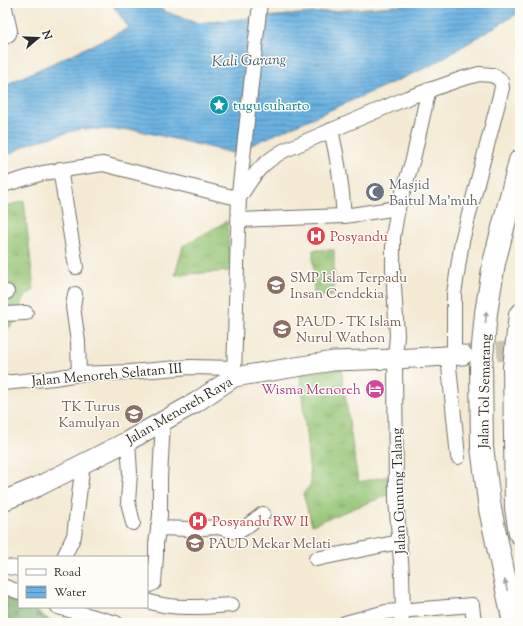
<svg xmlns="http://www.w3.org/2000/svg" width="523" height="626" font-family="'Sorts Mill Goudy',serif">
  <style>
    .grass { fill: url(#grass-tufts); stroke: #607850 }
    .forest { fill: url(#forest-firs); stroke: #516a48 }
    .water { fill: url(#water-rules); stroke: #4a6e86 }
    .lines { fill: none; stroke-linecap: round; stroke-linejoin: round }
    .secondary-tunnel { stroke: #ccc4b2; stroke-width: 19; stroke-dasharray: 19 10; stroke-linecap: butt }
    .minor-casing { stroke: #716e66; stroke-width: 16 }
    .secondary-casing { stroke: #716e66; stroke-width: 21 }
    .motorway-casing { stroke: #716e66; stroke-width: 24 }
    .minor { stroke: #fff; stroke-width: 14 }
    .secondary { stroke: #fff; stroke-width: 19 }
    .motorway { stroke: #fff; stroke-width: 22 }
    .oneway { fill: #a0a0a0 }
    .labels { text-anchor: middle; stroke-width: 3; stroke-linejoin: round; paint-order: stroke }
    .culture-label { font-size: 14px; fill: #0d838f; stroke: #fdfcf7; text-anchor: start }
    .worship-label { font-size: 14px; fill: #5b616d; stroke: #fdfcf7; text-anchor: start }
    .health-label { font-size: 14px; fill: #be3a42; stroke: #fdfcf7; text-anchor: start }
    .education-label { font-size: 14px; fill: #785e54; stroke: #fdfcf7; text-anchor: start }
    .street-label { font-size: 14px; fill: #2b2b2b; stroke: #fdfcf7 }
    .hotel-label { font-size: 14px; fill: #b23c85; stroke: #fdfcf7; text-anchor: end }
    .water-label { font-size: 15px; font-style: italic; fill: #415a6b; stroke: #fdfcf7 }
  </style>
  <defs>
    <pattern id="grass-tufts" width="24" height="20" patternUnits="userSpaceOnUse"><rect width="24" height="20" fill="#94c474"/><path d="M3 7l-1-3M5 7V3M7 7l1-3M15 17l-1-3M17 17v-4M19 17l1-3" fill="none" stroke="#799f5f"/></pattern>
    <pattern id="forest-firs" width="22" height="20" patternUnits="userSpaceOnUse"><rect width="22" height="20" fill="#7a6"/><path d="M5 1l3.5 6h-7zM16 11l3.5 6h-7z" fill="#628b54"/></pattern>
    <pattern id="water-rules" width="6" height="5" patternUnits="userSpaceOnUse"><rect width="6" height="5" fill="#6ab2e1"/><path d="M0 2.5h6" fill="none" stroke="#5791b7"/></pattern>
  </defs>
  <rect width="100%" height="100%" fill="#fdfcf7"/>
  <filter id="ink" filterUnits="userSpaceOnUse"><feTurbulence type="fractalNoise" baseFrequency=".025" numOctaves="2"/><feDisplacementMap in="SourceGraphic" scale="8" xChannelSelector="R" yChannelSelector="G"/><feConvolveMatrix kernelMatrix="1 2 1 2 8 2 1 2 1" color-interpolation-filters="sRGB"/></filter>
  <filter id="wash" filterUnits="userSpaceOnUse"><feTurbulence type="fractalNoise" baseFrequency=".012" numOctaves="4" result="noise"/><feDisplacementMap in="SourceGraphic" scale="16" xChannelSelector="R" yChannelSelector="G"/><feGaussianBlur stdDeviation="0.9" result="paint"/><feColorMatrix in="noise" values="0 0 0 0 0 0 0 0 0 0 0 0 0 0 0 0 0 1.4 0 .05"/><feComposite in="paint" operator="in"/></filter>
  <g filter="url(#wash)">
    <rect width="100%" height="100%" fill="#f4ead4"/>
    <g class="grass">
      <polygon points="24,201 34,290 23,298 15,322 3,333 3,207"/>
      <polygon points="227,221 230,271 175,275 183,246"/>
      <polygon points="313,250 334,250 334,296 314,296"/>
      <polygon points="341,368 357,475 359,482 389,476 390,494 312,525 303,494 311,484 300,374"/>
    </g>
    <polygon class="forest" points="13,593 19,598 19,607 31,607 53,623 3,623 3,594"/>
    <polygon class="water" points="111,3 155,3 164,11 196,23 403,5 411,3 520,3 520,12 430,66 233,153 136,130 80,129 31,143 3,157 3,86 129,28"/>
  </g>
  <g filter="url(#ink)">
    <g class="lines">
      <polyline class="secondary-tunnel" points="468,354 520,350"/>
      <g class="minor-casing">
        <g id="minor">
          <polyline points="3,38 9,34 10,31 4,3"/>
          <path d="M 331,130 C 338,159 342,187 344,216"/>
          <polyline points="60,169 76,267"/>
          <path d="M 3,185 L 43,173 L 103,164 L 224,195 L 239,198 C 254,175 258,166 283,151 L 407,98 L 461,79 L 479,74 L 492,75 L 498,78 L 501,81 L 502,88 L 462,241 L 454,294 L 454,356"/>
          <polyline points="239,220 344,216 398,208"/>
          <polyline points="3,292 7,292"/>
          <polyline points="75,294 73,307 78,342 79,374"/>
          <polyline points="3,314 26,313"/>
          <polyline points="448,356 458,457"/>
          <polyline points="234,377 239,193 260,3"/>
          <polyline points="3,383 54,378 79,374 130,372 190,367 234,368"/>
          <polyline points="128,441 130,473 128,502 133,523"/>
          <polyline points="158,528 188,529 218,527 237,532 243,529 263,514"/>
          <polyline points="64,557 74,536 83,463"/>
          <polyline points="316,559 399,542"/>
          <polyline points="3,566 19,569"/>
          <polyline points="3,586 19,592"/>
          <polyline points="147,586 154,583 156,557 156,544 160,516 160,478 163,421"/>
          <path d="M 147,601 C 172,610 205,607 232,605"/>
          <polyline points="58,607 116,623"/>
          <polyline points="345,623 386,612 472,605 474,623"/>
          <polyline points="401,623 403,611 402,574 396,499 395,359 397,335 393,270 393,237 398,208 413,159 429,89"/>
        </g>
      </g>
      <g class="secondary-casing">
        <polyline id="secondary" points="3,501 37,487 128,441 195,403 234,377 333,361 395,359 463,355"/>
      </g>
      <g class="motorway-casing">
        <g id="motorway">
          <polyline points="520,315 514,367 516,508 520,533"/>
          <polyline points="514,623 490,509 482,447 481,367 486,313 494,263 520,161"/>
        </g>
      </g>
      <use href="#minor" class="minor"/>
      <use href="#secondary" class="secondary"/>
      <use href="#motorway" class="motorway"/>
    </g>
    <defs><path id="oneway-solid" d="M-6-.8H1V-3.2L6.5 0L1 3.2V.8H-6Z"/></defs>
    <g class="oneway">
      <use href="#oneway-solid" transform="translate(486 317) rotate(-84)"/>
      <use href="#oneway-solid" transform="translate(506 585) rotate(-102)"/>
    </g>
  </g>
  <defs>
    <g id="sight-disc" transform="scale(1)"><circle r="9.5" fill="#0f9aa8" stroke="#fdfcf7"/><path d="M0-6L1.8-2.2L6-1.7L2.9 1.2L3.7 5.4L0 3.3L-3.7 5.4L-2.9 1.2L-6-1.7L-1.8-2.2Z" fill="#fff"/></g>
    <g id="mosque-disc" transform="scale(1)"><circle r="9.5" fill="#6b7280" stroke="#fdfcf7"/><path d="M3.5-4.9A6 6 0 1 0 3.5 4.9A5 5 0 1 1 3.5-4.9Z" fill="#fff"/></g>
    <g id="hospital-disc" transform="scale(1)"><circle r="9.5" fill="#e0444e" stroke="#fdfcf7"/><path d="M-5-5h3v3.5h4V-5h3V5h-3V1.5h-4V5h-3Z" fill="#fff"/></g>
    <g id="school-disc" transform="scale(1)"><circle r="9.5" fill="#8d6e63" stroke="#fdfcf7"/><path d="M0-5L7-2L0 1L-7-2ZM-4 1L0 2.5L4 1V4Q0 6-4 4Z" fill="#fff"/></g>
    <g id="hotel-disc" transform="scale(1)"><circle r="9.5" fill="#d1479c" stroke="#fdfcf7"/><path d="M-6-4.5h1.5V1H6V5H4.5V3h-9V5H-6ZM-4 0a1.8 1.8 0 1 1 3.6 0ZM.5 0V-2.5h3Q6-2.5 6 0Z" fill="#fff"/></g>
  </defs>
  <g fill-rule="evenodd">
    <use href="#sight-disc" x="219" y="105"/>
    <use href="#mosque-disc" x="375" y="192"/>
    <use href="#hospital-disc" x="316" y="236"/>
    <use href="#school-disc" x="276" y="285"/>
    <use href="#school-disc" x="282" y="329"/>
    <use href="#hotel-disc" x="375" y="389"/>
    <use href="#school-disc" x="134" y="414"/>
    <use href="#hospital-disc" x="198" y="521"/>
    <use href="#school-disc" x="195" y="543"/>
  </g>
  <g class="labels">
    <g class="culture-label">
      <text x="233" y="110">tugu suharto</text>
    </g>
    <g class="worship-label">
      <text x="389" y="189">Masjid<tspan x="389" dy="16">Baitul Ma'muh</tspan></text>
    </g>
    <g class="health-label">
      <text x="330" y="241">Posyandu</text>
      <text x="212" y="526">Posyandu RW II</text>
    </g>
    <g class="education-label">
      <text x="290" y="282">SMP Islam Terpadu<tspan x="290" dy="16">Insan Cendekia</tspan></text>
      <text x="296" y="326">PAUD - TK Islam<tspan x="296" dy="16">Nurul Wathon</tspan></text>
      <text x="120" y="411" text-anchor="end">TK Turus<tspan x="120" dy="16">Kamulyan</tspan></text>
      <text x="209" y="548">PAUD Mekar Melati</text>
    </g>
    <g class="street-label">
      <text transform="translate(107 374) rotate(-5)" y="5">Jalan Menoreh Selatan III</text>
      <text transform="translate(484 391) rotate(-89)" y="5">Jalan Tol Semarang</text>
      <text transform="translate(179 410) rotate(-30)" y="5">Jalan Menoreh Raya</text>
      <text transform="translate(398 491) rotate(-92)" y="5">Jalan Gunung Talang</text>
    </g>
    <g class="hotel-label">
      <text x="361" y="394">Wisma Menoreh</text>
    </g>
    <g class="water-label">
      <text transform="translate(249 60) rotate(-2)" y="5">Kali Garang</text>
    </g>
  </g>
  <rect width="523" height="626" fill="none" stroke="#fdfcf7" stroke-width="16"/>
  <rect x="18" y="556" width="130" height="52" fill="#fdfcf7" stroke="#a9a8a5"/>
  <rect x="26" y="569" width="20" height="6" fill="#ffffff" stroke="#a9a8a5"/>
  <text x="54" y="576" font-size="12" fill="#2b2b2b">Road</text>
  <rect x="26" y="586" width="20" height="12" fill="url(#water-rules)" stroke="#a9a8a5"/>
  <text x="54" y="596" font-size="12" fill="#2b2b2b">Water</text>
  <g transform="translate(38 38) rotate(71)" stroke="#fdfcf7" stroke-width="3" paint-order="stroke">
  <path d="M0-3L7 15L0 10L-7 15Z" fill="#2b2b2b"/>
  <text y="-6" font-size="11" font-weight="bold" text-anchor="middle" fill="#2b2b2b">N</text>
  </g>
</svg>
